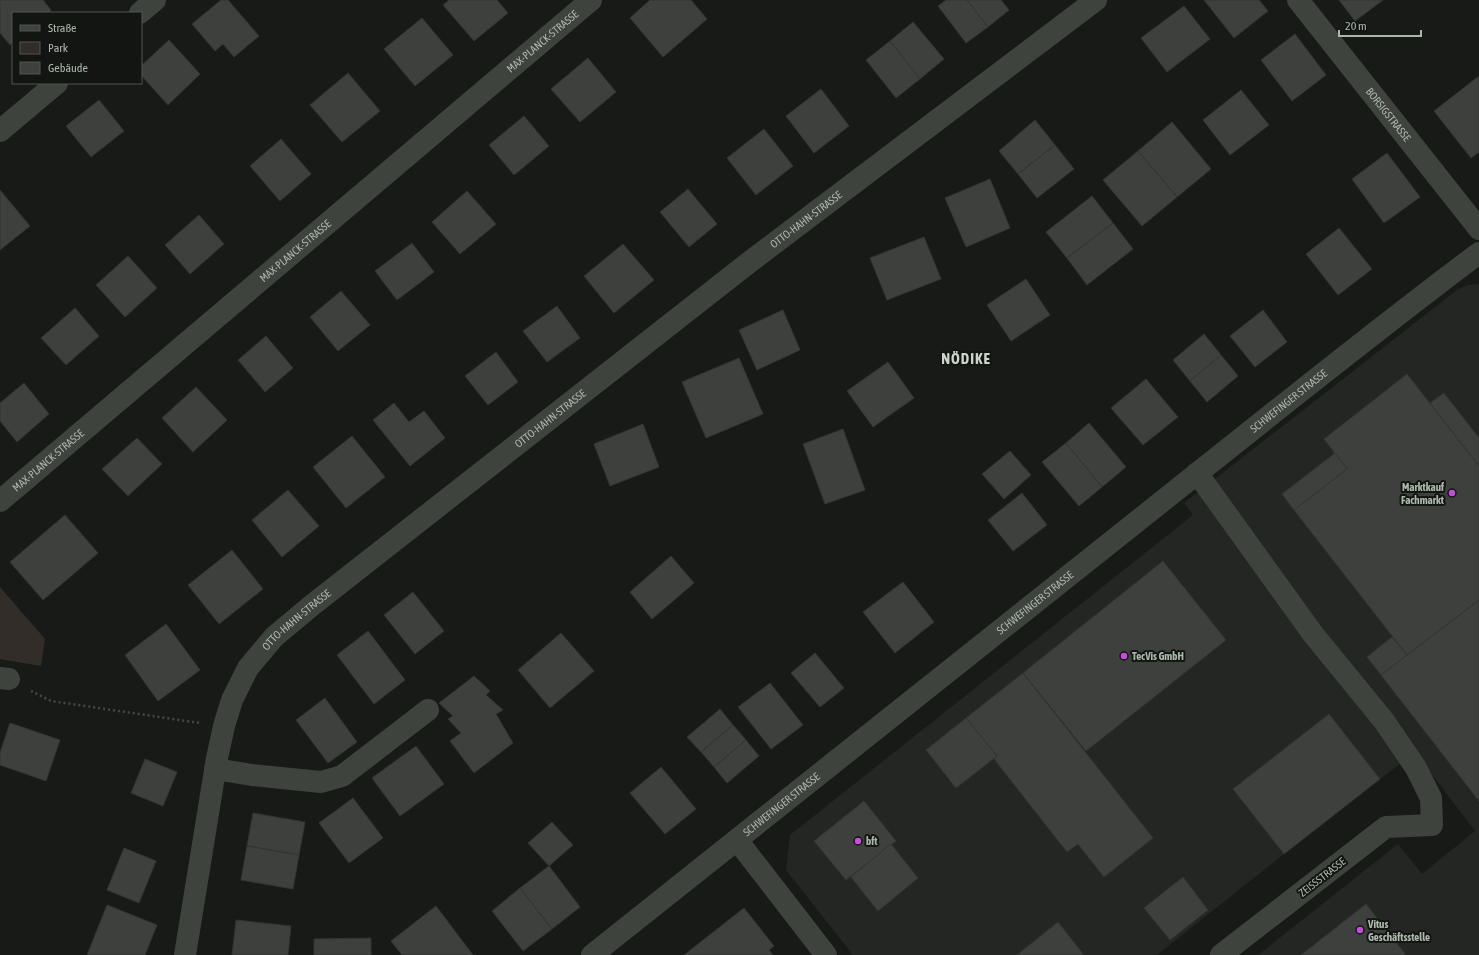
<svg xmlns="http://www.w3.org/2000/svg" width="1479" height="955" font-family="'Asap Condensed',sans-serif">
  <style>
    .built { fill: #242624 }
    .green { fill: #332d2a }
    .building { fill: #3d403d; stroke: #323533 }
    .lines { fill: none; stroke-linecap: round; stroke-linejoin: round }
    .path { stroke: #444a43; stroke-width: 2.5; stroke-dasharray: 2 3; stroke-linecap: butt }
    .minor { stroke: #3e433e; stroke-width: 22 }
    .poi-dot { fill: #c74cde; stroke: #131513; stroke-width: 1.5 }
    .labels { text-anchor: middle; stroke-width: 4; stroke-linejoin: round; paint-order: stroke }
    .street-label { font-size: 11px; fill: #adb8ac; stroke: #131513 }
    .poi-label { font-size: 11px; font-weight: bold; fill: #adb8ac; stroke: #131513; text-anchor: start }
    .district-label { font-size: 15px; font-weight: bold; letter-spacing: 1px; fill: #cdd4cc; stroke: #131513 }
  </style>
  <rect width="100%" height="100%" fill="#181a18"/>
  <polygon class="built" points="1479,284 1479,955 1258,955 1398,844 1422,874 1475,831 1415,752 1284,854 1157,955 853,955 786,870 790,835 1193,515 1184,503 1457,290 1468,285"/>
  <polygon class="green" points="0,587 45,639 41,666 0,659"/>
  <g class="building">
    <polygon points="0,0 43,0 51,10 48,13 13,13 13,42 10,45 0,33"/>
    <polygon points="221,0 228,0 259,36 234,57 223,44 215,51 192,24"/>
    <polygon points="449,0 497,0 508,13 474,41 443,5"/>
    <polygon points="650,0 691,0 707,19 663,57 630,18"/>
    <polygon points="946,0 967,0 988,27 966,43 938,6"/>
    <polygon points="967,0 1001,0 1009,10 988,27"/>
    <polygon points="1204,0 1259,0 1268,11 1234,38"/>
    <polygon points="1339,0 1383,0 1355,21"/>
    <polygon points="1184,6 1210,39 1167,72 1141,38"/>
    <polygon points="422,18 453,55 415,86 384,49"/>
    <polygon points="913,22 944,59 920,79 890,41"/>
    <polygon points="1295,34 1326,75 1292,101 1261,60"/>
    <polygon points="169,40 200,74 168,105 141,75 141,66"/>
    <polygon points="890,41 920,79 896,98 866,60"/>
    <polygon points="588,58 616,92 580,122 551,89"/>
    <polygon points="348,73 380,111 342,142 310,105"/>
    <polygon points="1479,76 1479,152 1471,158 1434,111"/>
    <polygon points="821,89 849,126 814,153 786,116"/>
    <polygon points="1241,90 1269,125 1230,155 1203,120"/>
    <polygon points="99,100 124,131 91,157 66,126"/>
    <polygon points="524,116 549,146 514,175 489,145"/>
    <polygon points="1035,120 1055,145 1018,174 999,151"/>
    <polygon points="1172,122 1211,169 1177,197 1138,151"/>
    <polygon points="764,129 793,166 756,195 727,158"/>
    <polygon points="281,139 311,174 280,201 250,166"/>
    <polygon points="1055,145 1074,169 1037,198 1018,174"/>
    <polygon points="1138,151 1177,197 1142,226 1103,180"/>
    <polygon points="1387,153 1420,197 1384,223 1352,179"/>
    <polygon points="990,179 1010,228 966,247 945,198"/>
    <polygon points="688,189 717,224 689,247 660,212"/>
    <polygon points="0,190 30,226 0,250"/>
    <polygon points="467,191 496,224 460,254 432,222"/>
    <polygon points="1092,196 1113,223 1067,258 1046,232"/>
    <polygon points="199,215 224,244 190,274 165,245"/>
    <polygon points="1113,223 1133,249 1087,285 1067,258"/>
    <polygon points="1339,228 1372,269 1338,295 1306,254"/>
    <polygon points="924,237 941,279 887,300 870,258"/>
    <polygon points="412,243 434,272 397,300 375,271"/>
    <polygon points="623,244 654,280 614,313 584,276"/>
    <polygon points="128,256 157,288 125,317 96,285"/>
    <polygon points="1026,279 1050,315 1011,341 987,305"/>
    <polygon points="341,291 370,325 338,351 310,317"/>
    <polygon points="557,306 580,338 547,362 523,331"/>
    <polygon points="75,308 99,336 66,365 41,338"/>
    <polygon points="783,310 800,350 757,370 739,330"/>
    <polygon points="1263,310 1287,342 1255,367 1230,336"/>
    <polygon points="1204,334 1221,355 1190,381 1173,360"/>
    <polygon points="266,336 293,368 265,392 238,360"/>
    <polygon points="496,352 518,382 488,405 465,376"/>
    <polygon points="1221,355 1238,376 1207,402 1190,381"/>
    <polygon points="739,358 763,414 706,438 682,382"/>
    <polygon points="888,362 914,398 873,427 847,391"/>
    <polygon points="1407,374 1479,466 1479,600 1407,655 1294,510 1347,469 1324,439"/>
    <polygon points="1146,379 1178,417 1143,445 1111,408"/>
    <polygon points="24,383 49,414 17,442 0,421 0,403"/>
    <polygon points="196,387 227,420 193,452 162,418"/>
    <polygon points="1444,393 1479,438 1479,466 1430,403"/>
    <polygon points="394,403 409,422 424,411 445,438 410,466 373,420"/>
    <polygon points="1089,423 1126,467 1102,487 1066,443"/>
    <polygon points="643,424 659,467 610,486 594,444"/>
    <polygon points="843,429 865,490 825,504 803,444"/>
    <polygon points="352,436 385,477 346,508 313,467"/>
    <polygon points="137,438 162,464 128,496 102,469"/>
    <polygon points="1066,443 1102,487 1079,506 1042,462"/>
    <polygon points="1010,451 1031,475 1004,499 982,474"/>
    <polygon points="1335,453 1347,469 1294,510 1282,494"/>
    <polygon points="288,490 319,526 282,557 252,520"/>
    <polygon points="1022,493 1047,525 1013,551 988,520"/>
    <polygon points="65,515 98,553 43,600 10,562"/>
    <polygon points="232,550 263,589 219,624 188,585"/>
    <polygon points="671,556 694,583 652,619 630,592"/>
    <polygon points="1163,561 1226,640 1086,751 1023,673"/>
    <polygon points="903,582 934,622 895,653 863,612"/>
    <polygon points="413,592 444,631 415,654 384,615"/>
    <polygon points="1479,600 1479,801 1381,675"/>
    <polygon points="166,624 200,670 158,701 125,655"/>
    <polygon points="368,631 405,680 374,704 337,655"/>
    <polygon points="561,633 594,671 550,708 518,670"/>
    <polygon points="1392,637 1407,655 1381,675 1367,657"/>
    <polygon points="815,653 844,688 820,707 791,673"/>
    <polygon points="1023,673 1153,838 1104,877 1078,844 1067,852 994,759 997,756 966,718"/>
    <polygon points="474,676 490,691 486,695 503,710 496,714 513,743 474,773 450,741 461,733 448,719 453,716 439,703"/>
    <polygon points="770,683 803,725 771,749 738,707"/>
    <polygon points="325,698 357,742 328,763 296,720"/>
    <polygon points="720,709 733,725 701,752 687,737"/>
    <polygon points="1329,714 1380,779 1284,854 1233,789"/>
    <polygon points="966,718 997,756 956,788 926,750"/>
    <polygon points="10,723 60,740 46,781 0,765 0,753"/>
    <polygon points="733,725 746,740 714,767 701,752"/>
    <polygon points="746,740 759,756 727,783 714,767"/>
    <polygon points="416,746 444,784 400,816 372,778"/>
    <polygon points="145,759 177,772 163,806 131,793"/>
    <polygon points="661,767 696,809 665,834 630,793"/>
    <polygon points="353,798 383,838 349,863 319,823"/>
    <polygon points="864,801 896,841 846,880 814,841"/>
    <polygon points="253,813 305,822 299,855 247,846"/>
    <polygon points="552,822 573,845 549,866 528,843"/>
    <polygon points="891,844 918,878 878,911 851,877"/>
    <polygon points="247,846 299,855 293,889 241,880"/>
    <polygon points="124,848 156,861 139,903 107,890"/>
    <polygon points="549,866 580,907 552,929 520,888"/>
    <polygon points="1183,877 1208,910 1170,940 1144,908"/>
    <polygon points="520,888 552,929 523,951 492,911"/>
    <polygon points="1366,904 1406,955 1301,955"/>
    <polygon points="107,905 157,925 145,955 87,955"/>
    <polygon points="436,906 473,955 402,955 391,941"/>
    <polygon points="744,908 774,946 769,950 773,955 684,955"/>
    <polygon points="236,920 291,926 288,955 232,955"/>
    <polygon points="1058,922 1084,955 1017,955"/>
    <polygon points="371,938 371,955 314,955 314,939"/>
  </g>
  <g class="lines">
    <polyline class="path" points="31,691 51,701 200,723"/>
    <g class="minor">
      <path id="s1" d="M 1298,0 L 1479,229"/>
      <polyline points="140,13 155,0"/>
      <polyline points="0,131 57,83"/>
      <polyline points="1197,473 1313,634 1384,721 1416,768 1431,798 1432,825 1386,827 1221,955"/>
      <path id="s2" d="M 0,501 L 591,0"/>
      <polyline points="0,678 9,679"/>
      <polyline points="215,769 252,775 321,782 342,776 428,710"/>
      <polyline points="737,840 826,955"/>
      <path id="s3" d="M 185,955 L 217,758 L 224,726 L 232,700 L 248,668 L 274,637 L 311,606 L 747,264 L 1096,0"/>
      <path id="s4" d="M 592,955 L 1292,398 C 1354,349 1416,300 1479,253"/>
    </g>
  </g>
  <g class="poi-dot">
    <circle cx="1452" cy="493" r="4"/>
    <circle cx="1124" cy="656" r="4"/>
    <circle cx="858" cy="841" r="4"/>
    <circle cx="1360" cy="930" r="4"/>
  </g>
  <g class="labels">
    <g class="street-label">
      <text dy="4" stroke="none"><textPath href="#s2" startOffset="711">MAX-PLANCK-STRASSE</textPath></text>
      <text dy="4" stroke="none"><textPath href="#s1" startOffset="146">BORSIGSTRASSE</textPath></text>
      <text dy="4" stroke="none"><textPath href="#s3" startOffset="1012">OTTO-HAHN-STRASSE</textPath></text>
      <text dy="4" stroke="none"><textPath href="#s2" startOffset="387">MAX-PLANCK-STRASSE</textPath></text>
      <text dy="4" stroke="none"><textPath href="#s4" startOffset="890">SCHWEFINGER STRASSE</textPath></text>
      <text dy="4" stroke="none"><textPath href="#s3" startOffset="688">OTTO-HAHN-STRASSE</textPath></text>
      <text dy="4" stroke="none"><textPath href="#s2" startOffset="63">MAX-PLANCK-STRASSE</textPath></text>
      <text dy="4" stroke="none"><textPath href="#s4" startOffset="566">SCHWEFINGER STRASSE</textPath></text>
      <text dy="4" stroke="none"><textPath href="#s3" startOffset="364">OTTO-HAHN-STRASSE</textPath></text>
      <text dy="4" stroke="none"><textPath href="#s4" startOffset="242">SCHWEFINGER STRASSE</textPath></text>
      <text transform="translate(1322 877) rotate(-38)" y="4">ZEISSSTRASSE</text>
    </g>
    <g class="poi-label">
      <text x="1444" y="491" text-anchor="end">Marktkauf<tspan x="1444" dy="13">Fachmarkt</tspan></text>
      <text x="1132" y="660">TecVis GmbH</text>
      <text x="866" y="845">bft</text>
      <text x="1368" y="928">Vitus<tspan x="1368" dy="13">Geschäftsstelle</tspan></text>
    </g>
    <g class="district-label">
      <text x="966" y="364">NÖDIKE</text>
    </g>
  </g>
  <rect x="12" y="12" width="130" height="72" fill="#131513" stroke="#515650"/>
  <rect x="20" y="25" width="20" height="6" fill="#3e433e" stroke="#515650"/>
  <text x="48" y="32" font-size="12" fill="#adb8ac">Straße</text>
  <rect x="20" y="42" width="20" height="12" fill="#332d2a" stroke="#515650"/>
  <text x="48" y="52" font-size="12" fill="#adb8ac">Park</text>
  <rect x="20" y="62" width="20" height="12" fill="#3d403d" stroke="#515650"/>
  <text x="48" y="72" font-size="12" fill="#adb8ac">Gebäude</text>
  <path d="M1339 30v6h82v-6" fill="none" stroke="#adb8ac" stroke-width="2"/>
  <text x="1345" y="30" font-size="12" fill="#adb8ac" stroke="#131513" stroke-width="3" paint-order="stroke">20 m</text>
</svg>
